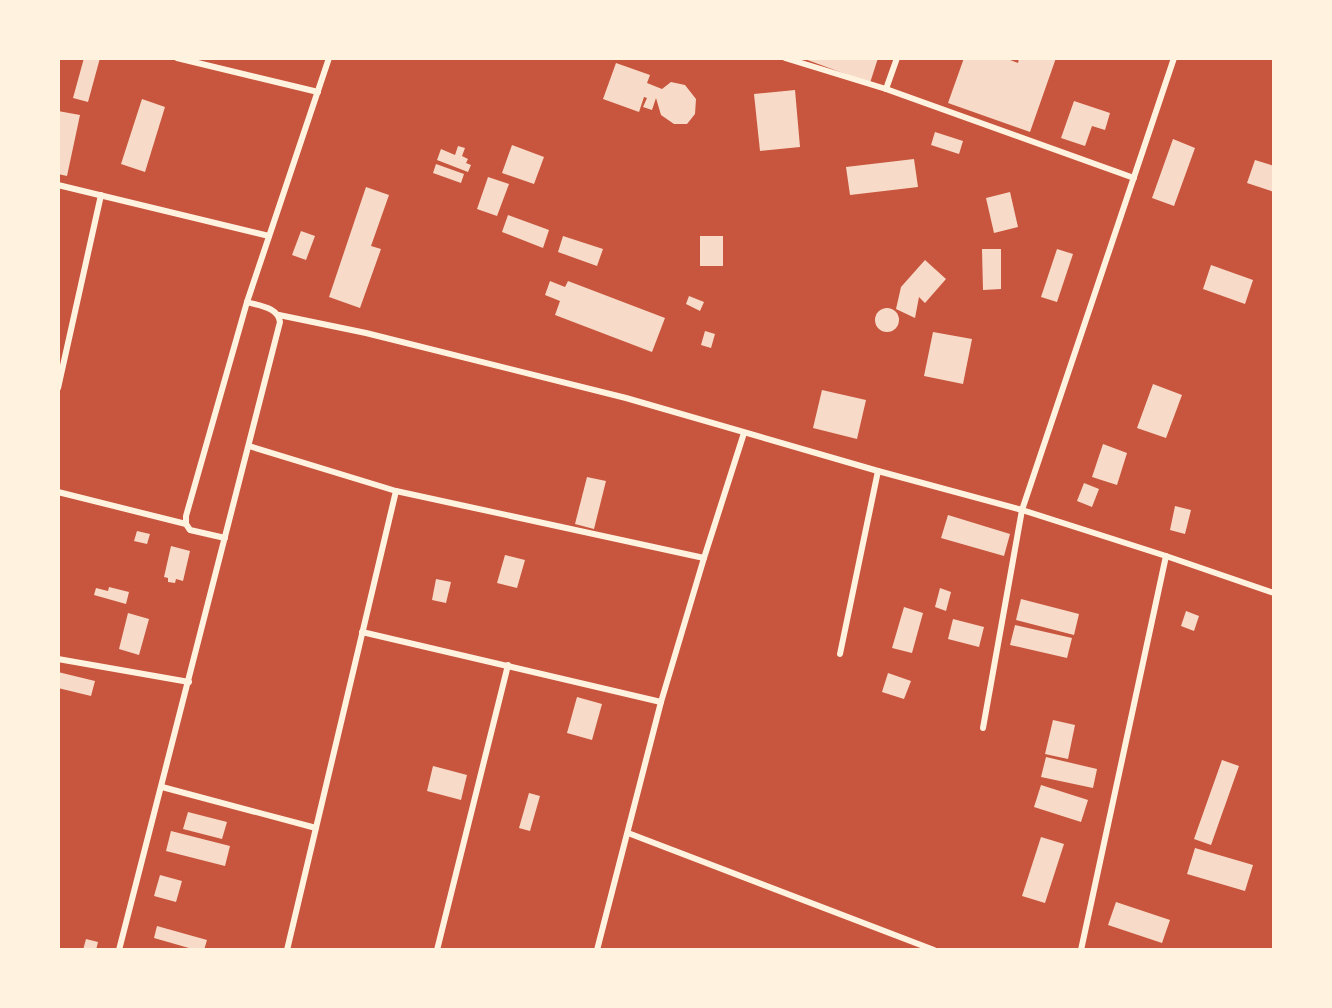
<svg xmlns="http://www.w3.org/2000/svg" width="1332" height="1008" font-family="Barlow,sans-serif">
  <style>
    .building { fill: #f7dbc8 }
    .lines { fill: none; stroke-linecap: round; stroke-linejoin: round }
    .minor { stroke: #fff3e0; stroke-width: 6 }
  </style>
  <rect width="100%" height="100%" fill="#c8553d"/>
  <g class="building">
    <polygon points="84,58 100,58 88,102 73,98"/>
    <polygon points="802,58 878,58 870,83"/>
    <polygon points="964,58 1005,58 1018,63 1019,58 1056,58 1030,132 948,103"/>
    <polygon points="616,63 650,75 647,83 662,89 671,82 685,85 696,99 695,114 687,124 674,124 661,115 656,98 652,110 643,107 647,98 644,97 639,112 603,99"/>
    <polygon points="795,90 800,147 760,151 754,94"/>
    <polygon points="142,99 165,107 145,172 121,164"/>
    <polygon points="1074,101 1110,113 1105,130 1092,126 1085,146 1061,138"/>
    <polygon points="58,111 80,115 67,176 58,174"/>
    <polygon points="935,132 963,141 959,154 931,145"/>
    <polygon points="1173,139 1195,148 1174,206 1152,198"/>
    <polygon points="512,145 544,157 534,184 502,173"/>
    <polygon points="458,146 465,148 462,156 468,159 466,163 471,165 468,172 437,160 441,149 455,155"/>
    <polygon points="914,159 918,187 850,195 846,167"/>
    <polygon points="1255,160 1274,166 1274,192 1247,183"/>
    <polygon points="436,164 464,174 461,183 433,173"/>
    <polygon points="488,177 509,184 497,216 477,209"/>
    <polygon points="366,187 389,195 371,246 381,249 360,308 329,297"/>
    <polygon points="1010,192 1018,227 994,233 986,198"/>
    <polygon points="508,215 549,230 543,248 502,232"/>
    <polygon points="301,231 315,236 306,260 292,255"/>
    <polygon points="563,236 603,249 597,266 558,252"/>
    <rect x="700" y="236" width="23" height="30"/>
    <polygon points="982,249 1001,249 1001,289 983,290"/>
    <polygon points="1057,249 1073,254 1057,302 1041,297"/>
    <polygon points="925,260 946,279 925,303 919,297 915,318 896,309 901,287"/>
    <polygon points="1211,265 1253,280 1245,304 1203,289"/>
    <polygon points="550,281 565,287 568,281 665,318 652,352 555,315 560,301 545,295"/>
    <polygon points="689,296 704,302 700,311 686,304"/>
    <circle cx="887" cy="320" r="12"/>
    <polygon points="705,331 715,334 711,348 701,345"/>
    <polygon points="933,332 972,339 963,384 924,376"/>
    <polygon points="1153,384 1182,395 1166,438 1137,428"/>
    <polygon points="822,390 866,400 857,439 813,428"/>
    <polygon points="1103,444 1127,453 1117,485 1092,477"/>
    <polygon points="587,477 606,481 594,529 575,524"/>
    <polygon points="1084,483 1099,489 1092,507 1077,501"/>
    <polygon points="1175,506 1191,510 1185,534 1170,530"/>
    <polygon points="948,515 1010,534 1004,556 941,538"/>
    <polygon points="137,531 150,534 147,544 134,541"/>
    <polygon points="171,546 190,551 183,581 176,579 175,583 168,582 168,578 164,577"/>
    <polygon points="505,555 525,560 517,588 497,583"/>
    <polygon points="436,579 451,582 446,603 432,600"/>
    <polygon points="109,587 129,592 126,604 94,595 96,588 108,591"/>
    <polygon points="940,588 951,592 946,611 935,607"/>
    <polygon points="1021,599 1079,614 1074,635 1016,620"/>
    <polygon points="904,607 923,613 912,653 892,648"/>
    <polygon points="1186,611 1199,616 1194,631 1181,626"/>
    <polygon points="128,613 149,619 139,655 119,649"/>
    <polygon points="953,619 984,627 979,647 948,639"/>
    <polygon points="1015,625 1072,638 1067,658 1010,645"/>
    <polygon points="58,672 95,681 91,696 58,688"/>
    <polygon points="888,673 911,681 904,699 882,692"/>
    <polygon points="577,697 602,704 592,740 567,733"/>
    <polygon points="1053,720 1075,725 1068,759 1045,754"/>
    <polygon points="1046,757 1097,769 1093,788 1041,777"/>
    <polygon points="1222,760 1239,766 1211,845 1194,839"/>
    <polygon points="433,766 467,775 461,800 427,791"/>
    <polygon points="1041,785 1088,800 1081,822 1034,807"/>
    <polygon points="529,793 540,796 530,831 519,828"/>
    <polygon points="188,812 227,822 222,839 183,829"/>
    <polygon points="171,831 230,846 225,866 166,851"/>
    <polygon points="1041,837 1064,844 1045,903 1022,896"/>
    <polygon points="1195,848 1253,865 1245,891 1187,874"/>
    <polygon points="160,875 182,881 176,902 154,896"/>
    <polygon points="1116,902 1170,920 1162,943 1108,925"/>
    <polygon points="157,926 207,940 204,950 196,950 154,938"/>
    <polygon points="86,939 98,942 96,950 83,950"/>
  </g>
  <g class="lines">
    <g class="minor">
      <polyline points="177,58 318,92"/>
      <polyline points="785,58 886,89 1134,178"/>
      <polyline points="886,89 897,58"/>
      <polyline points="58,185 269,236"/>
      <polyline points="279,315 366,333 626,398 878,471 1022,510 1166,556 1274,593"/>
      <polyline points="58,388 101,195"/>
      <polyline points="249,446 396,491 704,558"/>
      <polyline points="58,492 186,524"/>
      <polyline points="225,538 190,530 186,524 186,516 247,302 329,58"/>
      <polyline points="362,632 661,702"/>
      <polyline points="840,654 878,471"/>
      <polyline points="58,659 189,682"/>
      <polyline points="983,728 1022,510 1174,58"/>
      <polyline points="162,787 316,828"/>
      <polyline points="628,833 934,950"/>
      <path d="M 119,950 L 280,322 C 278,307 260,306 247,302"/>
      <polyline points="287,950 396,491"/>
      <polyline points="437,950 508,665"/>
      <polyline points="597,950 661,702 704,558 744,433"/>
      <polyline points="1081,950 1166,556"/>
    </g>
  </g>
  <rect width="1332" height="1008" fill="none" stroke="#fff3e0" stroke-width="120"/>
</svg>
